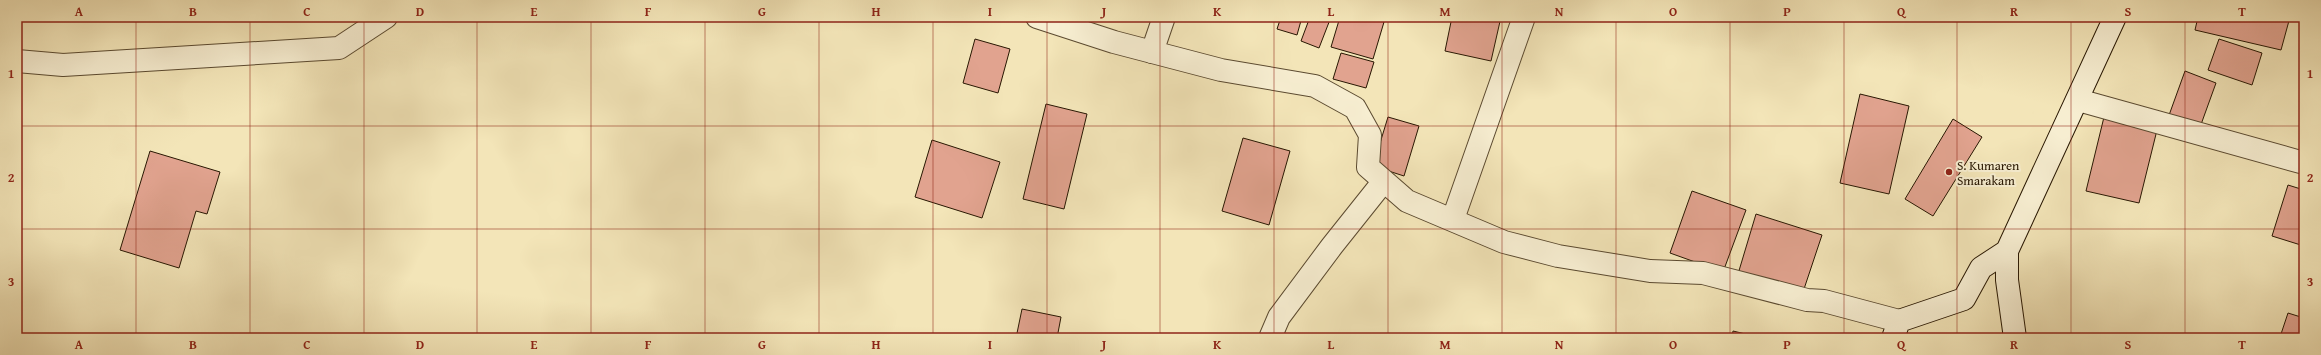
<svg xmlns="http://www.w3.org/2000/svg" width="2321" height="355" font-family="'Gentium Book Plus',serif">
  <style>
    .building { fill: #e1a38f; stroke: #281702 }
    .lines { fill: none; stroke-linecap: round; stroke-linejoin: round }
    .minor-casing { stroke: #5b4a30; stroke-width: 24 }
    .secondary-casing { stroke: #281702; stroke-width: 24 }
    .minor { stroke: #f7eed1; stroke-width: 22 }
    .secondary { stroke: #f7eed1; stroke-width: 22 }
    .grid { fill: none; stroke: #8f2418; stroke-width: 1; stroke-opacity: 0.55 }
    .poi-dot { fill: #8f2418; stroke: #f7eed1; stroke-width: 1.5 }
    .labels { text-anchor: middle; stroke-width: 4; stroke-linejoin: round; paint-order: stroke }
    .poi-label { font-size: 13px; fill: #281702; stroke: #f7eed1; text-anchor: start }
    .neatline { fill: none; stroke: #8f2418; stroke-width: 1.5 }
    .grid-label { font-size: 13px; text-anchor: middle; font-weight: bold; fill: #8f2418 }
  </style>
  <rect width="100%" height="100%" fill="#f3e5b8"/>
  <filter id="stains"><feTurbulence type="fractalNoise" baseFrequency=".005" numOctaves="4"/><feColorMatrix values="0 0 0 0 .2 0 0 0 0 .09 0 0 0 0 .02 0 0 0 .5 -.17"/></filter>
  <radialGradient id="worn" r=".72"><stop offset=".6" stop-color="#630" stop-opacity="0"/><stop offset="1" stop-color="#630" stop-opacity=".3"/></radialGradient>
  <g class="building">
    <polygon points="1281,17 1302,17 1297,35 1277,29"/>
    <polygon points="1310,17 1331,17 1319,48 1301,41"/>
    <polygon points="1340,17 1367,17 1384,22 1373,59 1331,47"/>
    <polygon points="1452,17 1501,17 1491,61 1445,51"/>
    <polygon points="2198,17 2290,17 2281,50 2195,30"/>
    <polygon points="975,39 1010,49 998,93 963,83"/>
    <polygon points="2219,39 2262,53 2252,85 2208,70"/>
    <polygon points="1341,53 1374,62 1366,88 1333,79"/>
    <polygon points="2185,71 2216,83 2199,130 2168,118"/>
    <polygon points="1860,94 1909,106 1889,194 1840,183"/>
    <polygon points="1046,104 1087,114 1064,209 1023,199"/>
    <polygon points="1388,117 1419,126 1404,176 1373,166"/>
    <polygon points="2104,117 2157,130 2139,203 2086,191"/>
    <polygon points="1953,119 1982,137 1933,216 1905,199"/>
    <polygon points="1243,138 1290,151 1269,225 1222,211"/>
    <polygon points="932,140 1000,162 982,218 915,197"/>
    <polygon points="150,151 220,172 207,214 196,211 179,268 120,250"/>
    <polygon points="2288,185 2304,190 2304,246 2272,236"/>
    <polygon points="1692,191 1746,210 1723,272 1670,253"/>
    <polygon points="1756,214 1822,235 1802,295 1738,274"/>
    <polygon points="1022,309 1061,317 1057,338 1016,338"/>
    <polygon points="2288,313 2304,318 2304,338 2280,337"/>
    <polygon points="1733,331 1762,338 1732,338"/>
  </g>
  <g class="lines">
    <g class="minor-casing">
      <g id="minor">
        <polyline points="1037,17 1114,42 1221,70 1315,86 1355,108 1370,135 1368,167 1407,201 1504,242 1558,256 1650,271 1703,273 1807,300 1824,301 1899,321"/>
        <polyline points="1152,52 1164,17"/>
        <polyline points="17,61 63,65 339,48 386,17"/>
        <polyline points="2078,100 2304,163"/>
        <polyline points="1453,219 1524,17"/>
        <polyline points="1270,338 1279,317 1332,246 1383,182"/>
      </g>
    </g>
    <g class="secondary-casing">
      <g id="secondary">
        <polyline points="2007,251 2007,280 2015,338"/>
        <polyline points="1893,338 1899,321 1964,299 1981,268 2007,251 2115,17"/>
      </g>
    </g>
    <use href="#minor" class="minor"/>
    <use href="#secondary" class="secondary"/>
  </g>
  <path class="grid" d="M 136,17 L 136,338M 250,17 L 250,338M 364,17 L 364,338M 477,17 L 477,338M 591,17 L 591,338M 705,17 L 705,338M 819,17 L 819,338M 933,17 L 933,338M 1047,17 L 1047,338M 1160,17 L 1160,338M 1274,17 L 1274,338M 1388,17 L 1388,338M 1502,17 L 1502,338M 1616,17 L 1616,338M 1730,17 L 1730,338M 1844,17 L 1844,338M 1957,17 L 1957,338M 2071,17 L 2071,338M 2185,17 L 2185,338M 17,126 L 2304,126M 17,229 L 2304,229"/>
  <circle class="poi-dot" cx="1949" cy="172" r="4"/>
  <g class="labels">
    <g class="poi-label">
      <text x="1957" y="170">S. Kumaren<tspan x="1957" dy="15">Smarakam</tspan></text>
    </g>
  </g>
  <rect width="2321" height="355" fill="none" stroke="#f3e5b8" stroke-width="44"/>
  <rect x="22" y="22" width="2277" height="311" class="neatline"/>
  <g class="grid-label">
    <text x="79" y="16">A</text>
    <text x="193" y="16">B</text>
    <text x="307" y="16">C</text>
    <text x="420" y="16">D</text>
    <text x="534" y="16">E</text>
    <text x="648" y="16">F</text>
    <text x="762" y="16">G</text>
    <text x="876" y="16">H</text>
    <text x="990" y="16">I</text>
    <text x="1104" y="16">J</text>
    <text x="1217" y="16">K</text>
    <text x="1331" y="16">L</text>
    <text x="1445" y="16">M</text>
    <text x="1559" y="16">N</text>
    <text x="1673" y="16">O</text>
    <text x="1787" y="16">P</text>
    <text x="1901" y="16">Q</text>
    <text x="2014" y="16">R</text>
    <text x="2128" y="16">S</text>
    <text x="2242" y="16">T</text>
    <text x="11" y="78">1</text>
    <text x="2310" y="78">1</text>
    <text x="11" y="182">2</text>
    <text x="2310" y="182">2</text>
    <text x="11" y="286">3</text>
    <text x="2310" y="286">3</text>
    <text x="79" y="349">A</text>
    <text x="193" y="349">B</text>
    <text x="307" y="349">C</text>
    <text x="420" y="349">D</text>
    <text x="534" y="349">E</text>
    <text x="648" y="349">F</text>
    <text x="762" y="349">G</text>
    <text x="876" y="349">H</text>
    <text x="990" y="349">I</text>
    <text x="1104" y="349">J</text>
    <text x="1217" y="349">K</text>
    <text x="1331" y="349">L</text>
    <text x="1445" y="349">M</text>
    <text x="1559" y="349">N</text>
    <text x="1673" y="349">O</text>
    <text x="1787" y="349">P</text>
    <text x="1901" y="349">Q</text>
    <text x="2014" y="349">R</text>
    <text x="2128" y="349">S</text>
    <text x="2242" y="349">T</text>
  </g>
  <rect width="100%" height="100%" filter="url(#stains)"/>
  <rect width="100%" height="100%" fill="url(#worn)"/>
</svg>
